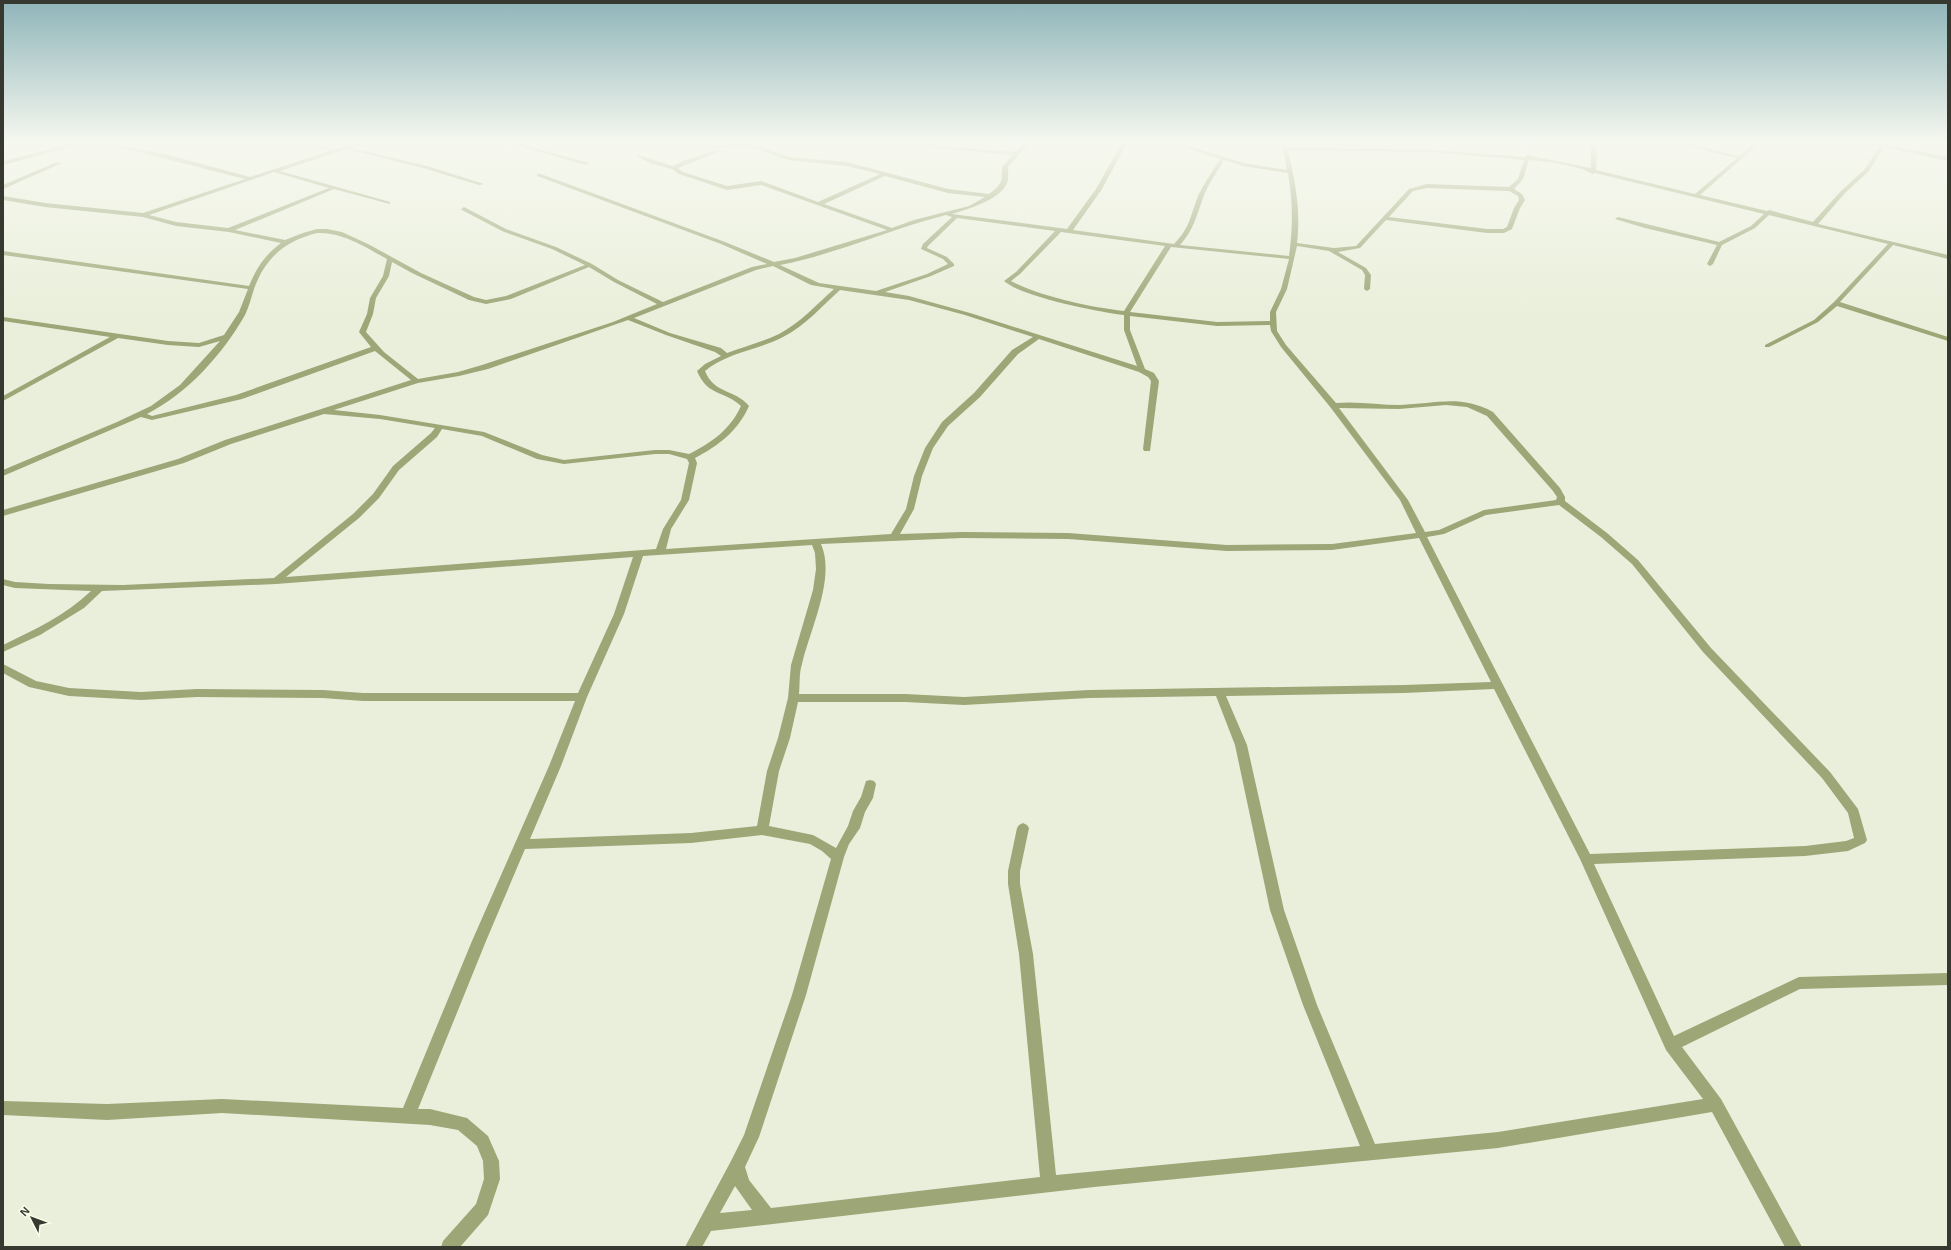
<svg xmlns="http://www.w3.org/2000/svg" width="1951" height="1250" font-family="Arial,sans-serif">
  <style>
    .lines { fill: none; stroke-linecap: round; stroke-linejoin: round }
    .minor { fill: #9ca677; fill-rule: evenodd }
  </style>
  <rect width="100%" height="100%" fill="#eaefdb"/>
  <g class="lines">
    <g class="minor">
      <polygon points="75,141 82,141 63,149 3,165 3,161 59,147"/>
      <path d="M 293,141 C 307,141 325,150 336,149 C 347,149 357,141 369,141 L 351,148 L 427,166 L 484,184 L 479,185 L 423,168 L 346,149 L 280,171 L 390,202 L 390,204 L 334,189 L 235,230 L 285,240 L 303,233 L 317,229 L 327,229 L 342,232 L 368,244 L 421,273 L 474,297 L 486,300 L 506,296 L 585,265 L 552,249 L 502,231 L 462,210 L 461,209 L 464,207 L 506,229 L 556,247 L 592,264 L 618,280 L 663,302 L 752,267 L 767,264 L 721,244 L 537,176 L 537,174 L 541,174 L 725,242 L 774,262 L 795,258 L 887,230 L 761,185 L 727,190 L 679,174 L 672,169 L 652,164 L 638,157 L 638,155 L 673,166 L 683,161 L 720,149 L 720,151 L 678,168 L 683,172 L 727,186 L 761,181 L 818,202 L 880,174 L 847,166 L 788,160 L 748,146 L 715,148 L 683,141 L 694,141 L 715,146 L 748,143 L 789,157 L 847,162 L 948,189 L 989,194 C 1002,184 1002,183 1002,167 L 1013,155 L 934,148 L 926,145 L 927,141 L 932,141 L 931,143 L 935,146 L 1016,152 L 1026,141 L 1031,141 L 1008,167 C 1008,172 1009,178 1007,183 C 1000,200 968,209 952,214 L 1067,229 L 1096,189 L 1123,141 L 1128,141 L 1102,189 L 1073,230 L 1174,244 C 1191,227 1190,215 1199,194 C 1205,182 1213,170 1220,159 L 1164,141 L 1172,141 L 1244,163 L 1287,170 L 1283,148 L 1279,141 L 1284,141 L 1287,147 L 1430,150 L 1525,157 L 1527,155 L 1591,168 L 1591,156 L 1590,141 L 1594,141 L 1597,156 L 1596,170 L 1695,194 L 1737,158 L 1667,141 L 1676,141 L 1739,156 L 1757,141 L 1762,141 L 1700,195 L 1767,211 L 1769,210 L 1813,222 L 1841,191 L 1865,169 L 1879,147 L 1857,141 L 1868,141 L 1948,157 L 1948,161 L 1884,147 L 1869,171 L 1845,193 L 1818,224 L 1948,255 L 1948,259 L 1893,245 L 1840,302 L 1948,337 L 1948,341 L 1837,306 L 1818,322 L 1769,347 L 1765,347 L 1765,345 L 1814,320 L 1834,302 L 1888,244 L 1769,215 L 1755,228 L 1722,245 L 1713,264 L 1710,266 L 1707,264 L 1717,245 L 1645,228 L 1615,219 L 1618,217 L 1719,242 L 1751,226 L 1764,214 L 1595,173 L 1593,174 C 1578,165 1548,162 1529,160 L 1523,179 L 1514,189 L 1522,194 L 1525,200 L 1520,208 L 1512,229 L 1504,233 L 1487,233 L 1386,220 L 1360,248 L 1338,252 L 1366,268 L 1371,275 L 1370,289 L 1367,291 L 1364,289 L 1365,275 L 1362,270 L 1329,251 L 1297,246 L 1287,289 L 1276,312 L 1277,331 L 1286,345 L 1336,403 C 1358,401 1379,405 1400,405 C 1435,404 1460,394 1493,412 L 1560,488 L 1565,497 L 1565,501 L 1607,533 L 1638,560 L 1711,648 L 1830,772 L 1858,809 L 1867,840 L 1865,843 L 1848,851 L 1805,856 L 1594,864 L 1674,1036 L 1799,977 L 1948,973 L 1948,985 L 1800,989 L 1682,1047 L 1721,1099 L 1802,1247 L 1785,1247 L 1712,1112 L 1498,1148 L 1094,1187 L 711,1231 L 702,1247 L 685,1247 L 731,1161 L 744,1135 L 792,995 L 831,859 L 822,851 L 810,844 L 762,835 L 691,843 L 525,849 L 486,941 L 418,1109 L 430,1109 L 467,1118 L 488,1136 L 499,1161 L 500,1179 L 488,1215 L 460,1247 L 441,1247 L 443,1241 L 476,1204 L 484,1179 L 483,1161 L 477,1146 L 458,1130 L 430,1125 L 222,1113 L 107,1120 L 3,1115 L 3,1101 L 107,1104 L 222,1099 L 403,1108 L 472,941 L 549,766 L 575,701 L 363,701 L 323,698 L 197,697 L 141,700 L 69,696 L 29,687 L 3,673 L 3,664 L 36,681 L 69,688 L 141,692 L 197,689 L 323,690 L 363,693 L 578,693 L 614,614 L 633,557 L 276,584 L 102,591 L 84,608 L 40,635 L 3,652 L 3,645 C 34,630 66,615 91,591 L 15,588 L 3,585 L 3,579 L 15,582 L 49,584 L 123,585 L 274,578 L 353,514 L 373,494 L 393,466 L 431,433 L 435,428 L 380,419 L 324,414 L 231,444 L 184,463 L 3,516 L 3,510 L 178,459 L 225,440 L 411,380 L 375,351 L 242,399 L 152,420 L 141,417 L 3,476 L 3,470 L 117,422 L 151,406 L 180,385 L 220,341 L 199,347 L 168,345 L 118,338 L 3,401 L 3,396 L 110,337 L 3,321 L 3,317 L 168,341 L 199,343 L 224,335 L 239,312 L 248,289 L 3,255 L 3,251 L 249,286 C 256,268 266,254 281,243 L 229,232 L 176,226 L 143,217 L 45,207 L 3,200 L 3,196 L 45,203 L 143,213 L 245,179 L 119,147 L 119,145 L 169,155 L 250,177 L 330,151 ZM 1288,150 L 1430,152 L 1524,160 L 1518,179 L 1509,187 L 1427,184 L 1409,189 L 1356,246 L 1334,248 L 1297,243 C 1301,210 1295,181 1288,150 ZM 1224,160 L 1243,166 L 1288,173 C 1293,202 1293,227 1289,256 L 1180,245 C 1194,230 1197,214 1204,195 C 1209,183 1218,171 1224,160 ZM 274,172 L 329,188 L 228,228 L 176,222 L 149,215 ZM 885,176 L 948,193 L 985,197 L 969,206 L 914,220 L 892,228 L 824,204 ZM 1427,188 L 1509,191 L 1518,196 L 1519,200 L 1514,208 L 1507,227 L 1503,229 L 1487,229 L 1389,217 L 1413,191 ZM 946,215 L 952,217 L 923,244 L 921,249 L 943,259 L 948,264 L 927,274 L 876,291 L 819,283 L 780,265 C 837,254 890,229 946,215 ZM 957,218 L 1055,231 L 1016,272 L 1004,281 C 1022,297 1098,312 1124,315 L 1124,330 L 1137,366 L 970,313 L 909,296 L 885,292 L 931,276 L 954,266 L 954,264 L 947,257 L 927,248 L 928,246 ZM 1061,232 L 1165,246 L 1124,311 C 1090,307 1042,297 1011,281 L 1020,274 ZM 317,233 C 343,232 365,247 387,259 L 383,276 L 370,298 L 367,314 L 359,332 L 371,347 L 236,395 L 152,416 L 147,414 C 188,393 222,355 245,315 C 249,307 251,298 254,289 C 265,258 285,241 317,233 ZM 1171,247 L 1289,259 L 1281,289 L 1270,312 L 1270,321 L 1217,322 L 1130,312 ZM 392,262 L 412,273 L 469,300 L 486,304 L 511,299 L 589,267 L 614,282 L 657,304 L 613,322 L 482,365 L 458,372 L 418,379 L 384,352 L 366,332 L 373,314 L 376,298 L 389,276 ZM 773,266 L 811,285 L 834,289 C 816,305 800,323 779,334 C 762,342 744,347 727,353 L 721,348 L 670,333 L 634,318 L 756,270 ZM 840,290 L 909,300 L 965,315 L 1033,337 L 1012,350 L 974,393 L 942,422 L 925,448 L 914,476 L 906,509 L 891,534 L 666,549 L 671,529 L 689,500 L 697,463 L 695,458 C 718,446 738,431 749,406 C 735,389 714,394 705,371 C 726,353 758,350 783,337 C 805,326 822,306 840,290 ZM 1130,316 L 1217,326 L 1270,325 L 1271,331 L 1281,347 L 1331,408 L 1400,500 L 1416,533 L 1332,544 L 1227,545 L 1068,533 L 962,532 L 900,534 L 914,509 L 922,476 L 933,448 L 948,426 L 980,397 L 1018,354 L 1039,339 L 1139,372 L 1148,377 L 1151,381 L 1143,449 L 1144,451 L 1150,451 L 1159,381 L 1154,373 L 1145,369 L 1130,330 ZM 628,320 L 666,335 L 715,352 L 721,356 L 705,364 L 697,371 C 708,397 724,390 741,406 C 730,430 711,443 689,454 L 669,450 L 655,450 L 564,460 L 542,455 L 484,432 L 380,415 L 334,410 L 418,383 L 459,376 L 488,369 ZM 1446,405 L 1467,407 L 1487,416 L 1553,491 L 1557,497 L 1556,500 L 1484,510 L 1439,530 L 1425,532 L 1408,500 L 1339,408 L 1399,409 ZM 442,429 L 482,436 L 537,459 L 564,464 L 655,454 L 669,454 L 687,459 L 689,463 L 681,500 L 663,529 L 656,549 L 286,577 L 359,518 L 379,498 L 399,470 L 437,437 ZM 1559,505 L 1601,537 L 1632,564 L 1703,652 L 1822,778 L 1848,813 L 1854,838 L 1846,841 L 1805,846 L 1590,854 L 1427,537 L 1444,534 L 1486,515 ZM 962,538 L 1068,539 L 1227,551 L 1332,550 L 1419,538 L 1491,682 L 1404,685 L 1089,690 L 964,697 L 905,694 L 799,694 C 800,684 799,673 802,664 C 810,629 836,578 821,544 ZM 812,545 L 815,553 L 816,569 L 813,590 L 791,665 L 788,698 L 778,738 L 767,771 L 757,826 L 691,833 L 530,839 L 561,766 L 587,697 L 624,614 L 643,556 ZM 1494,689 L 1580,859 L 1666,1050 L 1703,1099 L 1498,1132 L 1375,1144 L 1317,1005 L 1284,910 L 1247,745 L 1226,696 L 1404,693 ZM 1216,696 L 1235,745 L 1270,910 L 1303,1005 L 1360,1146 L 1056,1175 L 1033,954 L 1020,884 L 1020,871 L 1029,828 L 1027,825 L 1023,823 L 1019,825 L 1017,828 L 1008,871 L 1008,884 L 1019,954 L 1040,1177 L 771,1208 L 749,1180 L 745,1167 L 759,1137 L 806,995 L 844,857 L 849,844 L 860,828 L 865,812 L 873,798 L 876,784 L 874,781 L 870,780 L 866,781 L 861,797 L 853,811 L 848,826 L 836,848 L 813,835 L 769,826 L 779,771 L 790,738 L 798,702 L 905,702 L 964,705 L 1089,698 ZM 735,1186 L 752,1210 L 720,1213 Z"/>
      <polygon points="501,141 510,141 589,163 586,165"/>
      <polygon points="57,162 62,163 3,189 3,185"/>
    </g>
  </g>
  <linearGradient id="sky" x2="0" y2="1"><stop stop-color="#8fb5ba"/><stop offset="0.45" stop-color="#f6f8ef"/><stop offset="1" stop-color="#f6f8ef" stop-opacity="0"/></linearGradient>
  <rect width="1951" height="316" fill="url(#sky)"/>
  <rect width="1951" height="1250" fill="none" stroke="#373931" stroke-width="8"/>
  <g transform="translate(32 1218) rotate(312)" stroke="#f7fde8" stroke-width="3" paint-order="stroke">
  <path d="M0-3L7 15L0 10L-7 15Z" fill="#373931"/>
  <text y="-6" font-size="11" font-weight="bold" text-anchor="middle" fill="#373931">N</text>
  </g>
</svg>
